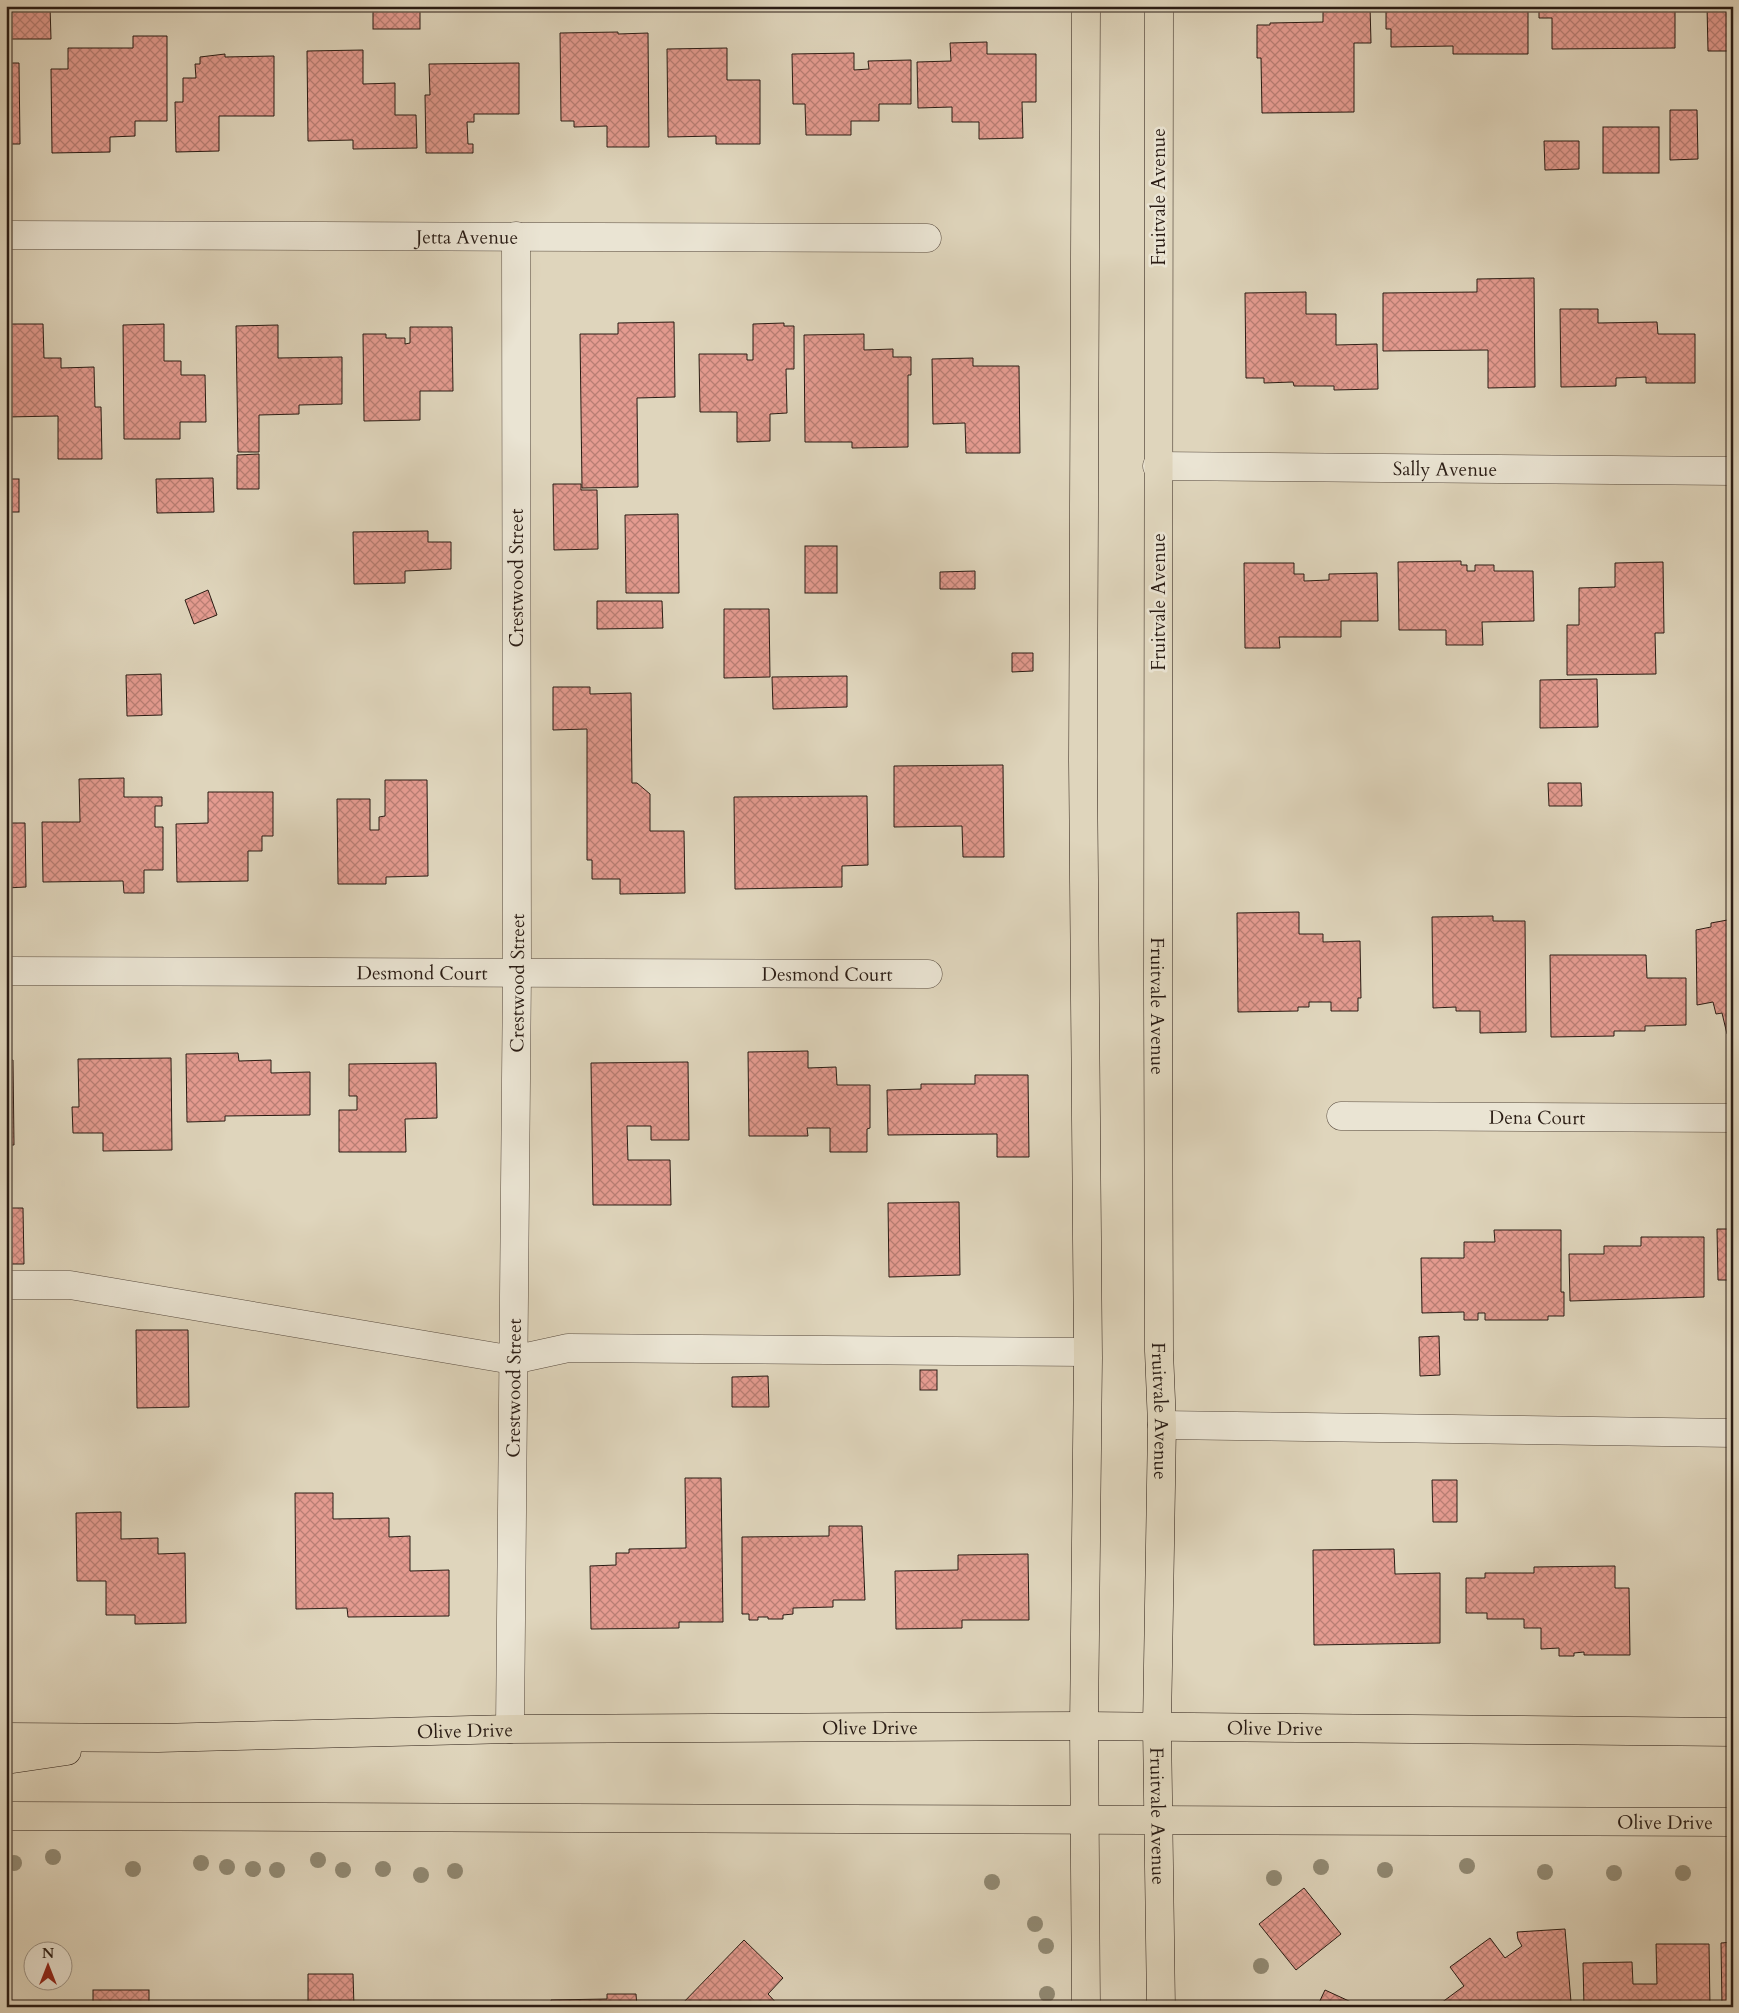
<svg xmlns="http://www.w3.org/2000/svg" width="1739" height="2013" font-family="Cardo,serif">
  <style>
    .building { fill: url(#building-cross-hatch); stroke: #2a1c14 }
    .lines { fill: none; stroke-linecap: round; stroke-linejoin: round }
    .minor-casing { stroke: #574a3e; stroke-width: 29 }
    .major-casing { stroke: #2a1c14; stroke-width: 29 }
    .minor { stroke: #eae4d3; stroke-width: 28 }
    .major { stroke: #dfd5bc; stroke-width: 28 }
    .tree { fill: #918a74 }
    .labels { text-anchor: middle; stroke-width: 5; stroke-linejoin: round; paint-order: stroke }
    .street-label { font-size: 19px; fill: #2a1c14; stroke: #eae4d3 }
  </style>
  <defs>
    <pattern id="building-cross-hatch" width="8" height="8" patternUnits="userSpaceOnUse" patternTransform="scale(1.25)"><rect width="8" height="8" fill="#e49b90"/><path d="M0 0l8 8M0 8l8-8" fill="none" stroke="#b97e74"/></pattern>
  </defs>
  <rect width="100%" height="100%" fill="#dfd5bc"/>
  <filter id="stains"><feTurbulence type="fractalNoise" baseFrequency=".004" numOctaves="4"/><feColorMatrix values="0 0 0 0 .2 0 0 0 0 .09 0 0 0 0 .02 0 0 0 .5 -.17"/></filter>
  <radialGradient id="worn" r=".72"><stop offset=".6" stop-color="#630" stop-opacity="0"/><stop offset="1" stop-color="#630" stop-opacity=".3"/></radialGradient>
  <g class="building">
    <polygon points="6,6 50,6 51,39 6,39"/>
    <rect x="373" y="6" width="47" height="23"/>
    <polygon points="1323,6 1370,6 1371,43 1354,43 1354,112 1262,113 1261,58 1257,58 1257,25 1270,25 1270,23 1323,22"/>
    <polygon points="1386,6 1528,6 1528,54 1453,54 1453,46 1391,47 1391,29 1386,29"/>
    <polygon points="1539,6 1675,6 1675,48 1552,49 1552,18 1539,18"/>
    <polygon points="1707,6 1733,6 1733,51 1708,51"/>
    <polygon points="618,32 618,34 648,33 649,147 607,147 607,126 574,127 574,121 561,121 560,33"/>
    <polygon points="133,36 167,36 167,121 135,121 135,136 110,137 110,152 52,153 51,69 68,69 68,48 133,48"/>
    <polygon points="987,42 987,54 1036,54 1036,102 1022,102 1023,138 979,139 979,122 952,122 952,107 918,108 917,62 951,61 950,43"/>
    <polygon points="727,48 727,80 760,80 760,144 716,144 716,136 668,137 667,49"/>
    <polygon points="363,50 363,84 395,83 395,115 416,115 417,148 353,149 353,140 308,141 307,51"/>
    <polygon points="854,53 854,70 869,69 868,61 911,60 911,104 879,104 879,121 851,121 851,135 806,135 805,104 793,104 792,54"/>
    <polygon points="225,54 225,57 274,56 274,116 219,116 219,151 176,152 175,102 183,102 183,78 196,78 195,64 200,64 200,57"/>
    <polygon points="6,63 19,63 20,144 6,144"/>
    <polygon points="519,63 519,114 474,114 474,122 467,122 468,144 473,144 473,153 426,153 425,95 430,95 429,64"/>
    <polygon points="1670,110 1697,110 1698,159 1670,160"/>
    <rect x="1603" y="127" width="56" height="46"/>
    <polygon points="1544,141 1579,141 1579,169 1545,170"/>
    <polygon points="1534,278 1535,387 1488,388 1488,350 1383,351 1383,293 1477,292 1477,279"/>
    <polygon points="1306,292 1306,314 1336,314 1336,345 1377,344 1378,389 1334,390 1334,386 1294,386 1293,382 1264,383 1264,378 1246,378 1245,293"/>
    <polygon points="1560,309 1598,309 1598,323 1657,322 1658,334 1695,334 1695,383 1646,383 1646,377 1616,378 1616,386 1561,387"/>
    <polygon points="674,322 675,397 637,398 638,487 582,488 580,334 618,334 618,323"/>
    <polygon points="1732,322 1733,322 1733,390"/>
    <polygon points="784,323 784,326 794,326 794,369 786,369 787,413 770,414 770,441 737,442 737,412 700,412 699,354 747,354 747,360 753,360 753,324"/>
    <polygon points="6,324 43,324 44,358 61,358 61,368 94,367 95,407 101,407 102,459 58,459 58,416 6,417"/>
    <polygon points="164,324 164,361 181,361 181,375 205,375 206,422 180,422 180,439 124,439 123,325"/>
    <polygon points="278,325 278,358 342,357 342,404 299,405 299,414 259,415 259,452 238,452 236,326"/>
    <polygon points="410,327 452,327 453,391 420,391 420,420 364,421 363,334 386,334 386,338 405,338 405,344 410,343"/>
    <polygon points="864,334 864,350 893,349 893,357 911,357 911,375 908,375 908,447 852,448 852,442 805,442 804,335"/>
    <polygon points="973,358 973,366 1019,366 1020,453 966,453 965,423 933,424 932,359"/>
    <polygon points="259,454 259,489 237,489 237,455"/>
    <polygon points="213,478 214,512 157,513 156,479"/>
    <rect x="6" y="479" width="13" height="33"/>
    <polygon points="553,484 581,484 581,490 597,490 598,549 554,550"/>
    <polygon points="678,514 679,593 626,593 625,515"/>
    <polygon points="428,531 428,542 451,542 451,569 405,571 405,583 354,584 353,532"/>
    <rect x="805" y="546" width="32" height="47"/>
    <polygon points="1461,561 1461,565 1467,565 1467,571 1475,571 1475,565 1494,565 1494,571 1533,571 1534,621 1482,622 1483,645 1446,645 1446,630 1399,630 1398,562"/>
    <polygon points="1663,562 1664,633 1655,633 1656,674 1567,675 1567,625 1579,625 1579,588 1615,587 1615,563"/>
    <polygon points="1244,563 1294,563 1294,574 1304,574 1304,581 1329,580 1329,574 1377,573 1378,621 1341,621 1341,637 1279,637 1280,648 1245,648"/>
    <polygon points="1730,563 1733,563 1733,626 1731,626"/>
    <polygon points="975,571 975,589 940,589 940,572"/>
    <polygon points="208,590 217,615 194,624 185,600"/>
    <polygon points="597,601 662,601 663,628 597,629"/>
    <polygon points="724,609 769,609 770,677 724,678"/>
    <polygon points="1012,653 1033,653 1033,671 1012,672"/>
    <polygon points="161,674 162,715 127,716 126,675"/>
    <polygon points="847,676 847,707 773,709 772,677"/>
    <polygon points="1597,679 1598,727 1540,728 1540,680"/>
    <polygon points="553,687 590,687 590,694 631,693 632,783 637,783 650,794 650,831 684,831 685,893 620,894 620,879 592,879 592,860 587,860 587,729 553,730"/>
    <polygon points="1003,765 1004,857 963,857 962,826 894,827 894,766"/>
    <polygon points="124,778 124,797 162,797 162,806 155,806 155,827 163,827 163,870 144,870 144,893 124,893 123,881 43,882 42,822 80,822 79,779"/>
    <polygon points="385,780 427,780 428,876 386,877 386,884 338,884 337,799 370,799 370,830 379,830 379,817 385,816"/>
    <polygon points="1548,783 1581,783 1582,806 1549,806"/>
    <polygon points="208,792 273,792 273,836 262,836 262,851 248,851 248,881 177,882 176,824 208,823"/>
    <polygon points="867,796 868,865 842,866 842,887 735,889 734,797"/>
    <polygon points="6,823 25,823 26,887 6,888"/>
    <polygon points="1299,912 1299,934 1323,934 1323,942 1360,941 1361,998 1358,998 1358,1011 1331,1011 1331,1002 1309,1002 1309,1007 1298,1007 1298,1011 1238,1012 1237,913"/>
    <polygon points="1493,916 1493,921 1525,921 1526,1032 1480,1033 1480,1011 1456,1011 1456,1007 1433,1008 1432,917"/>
    <polygon points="1733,919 1733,1032 1727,1034 1722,1013 1716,1014 1713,1002 1697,1005 1696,930 1711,927 1711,923"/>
    <polygon points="1550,955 1646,955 1647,978 1686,978 1686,1025 1645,1026 1645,1031 1614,1031 1614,1036 1551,1037"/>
    <polygon points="808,1051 808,1068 836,1067 837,1085 870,1085 870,1128 867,1129 867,1152 830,1152 830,1128 807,1128 808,1136 749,1136 748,1052"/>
    <polygon points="238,1053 239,1061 271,1060 271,1073 310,1072 310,1115 225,1116 225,1121 187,1122 186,1054"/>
    <polygon points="171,1058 172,1150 103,1151 103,1133 73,1133 72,1107 79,1107 78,1059"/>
    <polygon points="6,1060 13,1060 14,1145 6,1145"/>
    <polygon points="688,1062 689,1140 651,1140 651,1126 627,1126 628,1160 670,1160 671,1205 593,1205 591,1063"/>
    <polygon points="436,1063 437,1118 405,1119 406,1152 339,1152 339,1110 357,1110 357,1096 349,1096 349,1064"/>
    <polygon points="975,1075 1028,1075 1029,1157 997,1157 997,1134 888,1135 887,1090 921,1089 921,1084 975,1084"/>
    <polygon points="959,1202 960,1275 889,1277 888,1203"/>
    <polygon points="6,1208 23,1208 24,1264 6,1264"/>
    <polygon points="1717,1229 1733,1229 1733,1280 1718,1280"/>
    <polygon points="1494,1230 1561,1230 1561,1292 1564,1292 1564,1316 1548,1316 1548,1320 1485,1320 1485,1313 1478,1313 1478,1320 1464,1320 1464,1312 1422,1313 1421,1258 1464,1258 1464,1242 1495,1242"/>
    <polygon points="1641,1237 1704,1237 1704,1297 1570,1301 1569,1254 1604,1254 1604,1246 1641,1246"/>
    <polygon points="136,1330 188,1330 189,1407 137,1408"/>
    <polygon points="1439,1336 1440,1375 1420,1376 1419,1337"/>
    <rect x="920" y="1370" width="17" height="20"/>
    <polygon points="768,1376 769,1407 732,1407 732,1377"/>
    <polygon points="685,1478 721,1478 723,1622 679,1622 679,1628 591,1629 590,1566 616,1565 616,1553 629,1553 629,1549 686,1548"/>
    <polygon points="1432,1480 1457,1480 1457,1522 1433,1522"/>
    <polygon points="295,1493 333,1493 333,1519 389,1518 389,1537 410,1536 410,1571 449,1570 449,1616 348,1617 347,1608 296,1609"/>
    <polygon points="121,1512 121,1539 158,1538 158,1554 185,1553 186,1623 135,1624 135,1615 106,1615 106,1581 77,1581 76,1513"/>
    <polygon points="829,1526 862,1526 865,1600 833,1600 833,1607 793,1608 793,1614 783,1615 783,1619 768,1619 768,1617 758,1617 758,1620 749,1620 749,1614 742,1614 742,1537 829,1536"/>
    <polygon points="1394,1549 1395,1574 1440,1573 1440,1643 1314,1645 1313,1550"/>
    <polygon points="1028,1554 1029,1620 962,1620 962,1628 896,1629 895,1571 958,1570 958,1555"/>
    <polygon points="1615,1566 1615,1588 1629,1588 1630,1655 1584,1655 1584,1652 1574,1653 1574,1656 1559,1656 1559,1648 1541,1649 1541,1628 1524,1628 1524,1619 1487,1619 1487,1613 1466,1613 1466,1578 1485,1578 1485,1573 1534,1573 1534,1567"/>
    <polygon points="1731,1595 1733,1595 1733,1659 1732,1659"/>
    <polygon points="1304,1888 1341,1934 1296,1970 1259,1924"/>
    <polygon points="1565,1929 1571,2002 1562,2002 1563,2007 1437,2006 1464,1986 1450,1967 1490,1938 1505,1958 1522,1946 1518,1939 1517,1932"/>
    <polygon points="744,1940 783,1978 768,1994 780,2007 679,2007"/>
    <polygon points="1733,1942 1733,2007 1722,2007 1721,1943"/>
    <polygon points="1656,1944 1709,1944 1710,2007 1584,2007 1583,1963 1632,1962 1633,1984 1657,1984"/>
    <polygon points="308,1974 353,1974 354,2007 308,2007"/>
    <rect x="93" y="1990" width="56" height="17"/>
    <polygon points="1325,1990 1362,2007 1317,2007"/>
    <polygon points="607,1994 636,1994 637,2007 551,2007 551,2000 607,1999"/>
  </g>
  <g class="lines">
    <g class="minor-casing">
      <g id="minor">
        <path id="s1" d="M 6,235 L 927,238"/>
        <path id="s2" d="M 1157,466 L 1733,471"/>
        <path id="s3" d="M 6,971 L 928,974"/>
        <path id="s4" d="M 1341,1116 L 1733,1118"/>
        <polyline points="6,1285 70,1285 513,1360 568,1348 1087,1352"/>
        <polyline points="1162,1425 1733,1433"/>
        <path id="s5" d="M 510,1729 L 517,972 L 516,236"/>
      </g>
    </g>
    <g class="major-casing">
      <g id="major">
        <path id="s6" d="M 1159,6 L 1158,986 L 1159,1351 L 1162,1425 L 1157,1726 L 1161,2007"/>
        <path id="s7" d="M 6,1737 L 158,1738 L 510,1729 L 1084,1726 L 1733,1732"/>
        <polyline points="6,1760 67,1751"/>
        <path id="s8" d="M 6,1816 L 1733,1822"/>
        <polyline points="1086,2007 1084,1726 1088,1358 1083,760 1086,6"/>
      </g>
    </g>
    <use href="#minor" class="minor"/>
    <use href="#major" class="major"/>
  </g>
  <g class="tree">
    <circle cx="53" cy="1857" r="8"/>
    <circle cx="318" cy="1860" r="8"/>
    <circle cx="14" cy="1863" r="8"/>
    <circle cx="201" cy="1863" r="8"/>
    <circle cx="1467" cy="1866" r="8"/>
    <circle cx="227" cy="1867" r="8"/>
    <circle cx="1321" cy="1867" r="8"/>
    <circle cx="133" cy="1869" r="8"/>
    <circle cx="253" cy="1869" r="8"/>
    <circle cx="383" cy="1869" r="8"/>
    <circle cx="277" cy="1870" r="8"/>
    <circle cx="343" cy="1870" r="8"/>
    <circle cx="1385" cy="1870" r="8"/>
    <circle cx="455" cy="1871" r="8"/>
    <circle cx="1545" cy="1872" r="8"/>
    <circle cx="1614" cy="1873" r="8"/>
    <circle cx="1683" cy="1873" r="8"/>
    <circle cx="421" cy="1875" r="8"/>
    <circle cx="1274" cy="1878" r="8"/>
    <circle cx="992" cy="1882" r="8"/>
    <circle cx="1035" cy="1924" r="8"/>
    <circle cx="1046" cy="1946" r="8"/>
    <circle cx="1261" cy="1966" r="8"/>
    <circle cx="1047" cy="1994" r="8"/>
  </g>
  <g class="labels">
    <g class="street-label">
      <text transform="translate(1158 197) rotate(-90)" y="7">Fruitvale Avenue</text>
      <text dy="7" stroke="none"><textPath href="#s1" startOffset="461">Jetta Avenue</textPath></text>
      <text dy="7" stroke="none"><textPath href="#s2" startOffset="288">Sally Avenue</textPath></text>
      <text transform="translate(516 578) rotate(-90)" y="7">Crestwood Street</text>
      <text transform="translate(1158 602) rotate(-90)" y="7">Fruitvale Avenue</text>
      <text dy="7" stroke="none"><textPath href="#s3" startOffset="416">Desmond Court</textPath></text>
      <text dy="7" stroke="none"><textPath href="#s3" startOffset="821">Desmond Court</textPath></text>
      <text dy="7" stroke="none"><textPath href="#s5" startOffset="746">Crestwood Street</textPath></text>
      <text dy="7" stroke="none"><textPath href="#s6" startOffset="1000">Fruitvale Avenue</textPath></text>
      <text dy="7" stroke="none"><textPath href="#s4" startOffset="196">Dena Court</textPath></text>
      <text dy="7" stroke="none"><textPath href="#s5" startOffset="341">Crestwood Street</textPath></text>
      <text dy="7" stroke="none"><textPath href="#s6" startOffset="1405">Fruitvale Avenue</textPath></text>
      <text dy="7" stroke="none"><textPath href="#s7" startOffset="864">Olive Drive</textPath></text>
      <text dy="7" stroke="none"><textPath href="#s7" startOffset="1269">Olive Drive</textPath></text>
      <text dy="7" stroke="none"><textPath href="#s7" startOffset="459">Olive Drive</textPath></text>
      <text dy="7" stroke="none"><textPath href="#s6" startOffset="1810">Fruitvale Avenue</textPath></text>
      <text dy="7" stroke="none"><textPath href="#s8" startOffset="1659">Olive Drive</textPath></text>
    </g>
  </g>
  <rect width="1739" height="2013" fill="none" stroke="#dfd5bc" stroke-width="25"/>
  <rect x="8" y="8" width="1724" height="1998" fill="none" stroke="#2a1c14" stroke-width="2.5"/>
  <rect x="12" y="12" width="1714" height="1988" fill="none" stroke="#2a1c14"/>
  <g transform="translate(48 1966)"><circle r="24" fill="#eae4d3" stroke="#9d9487"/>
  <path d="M0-4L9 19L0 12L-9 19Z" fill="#8f2418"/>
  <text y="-8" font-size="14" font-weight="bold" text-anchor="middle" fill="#2a1c14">N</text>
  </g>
  <rect width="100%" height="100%" filter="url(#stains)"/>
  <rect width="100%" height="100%" fill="url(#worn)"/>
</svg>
